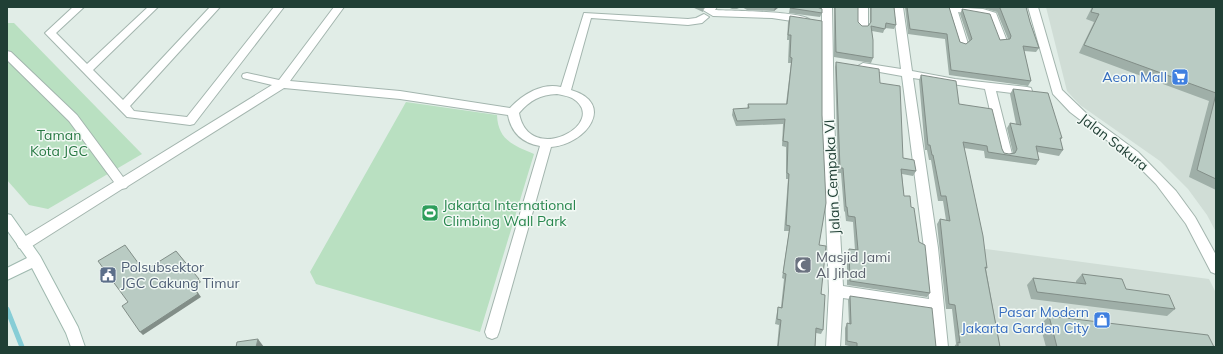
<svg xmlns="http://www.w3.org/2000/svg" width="1223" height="354" font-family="Mulish,sans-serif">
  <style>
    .built { fill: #d0ddd6 }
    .green { fill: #b9e0c1 }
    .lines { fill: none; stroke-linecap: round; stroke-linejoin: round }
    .stream { stroke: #86cdd6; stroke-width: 5 }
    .street-casing { stroke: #a3b5ae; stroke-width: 2 }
    .secondary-casing { stroke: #9fb9af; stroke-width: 2 }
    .street { fill: #fff; fill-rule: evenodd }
    .secondary { fill: #fff; fill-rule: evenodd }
    .wall { fill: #9fafa8 }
    .shaded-wall { fill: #828e88 }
    .building { fill: #b9cbc3; stroke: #828e88 }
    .labels { text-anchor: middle; stroke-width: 3; stroke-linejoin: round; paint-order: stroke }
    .shop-label { font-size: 14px; fill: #366cbe; stroke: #f2f9f5; text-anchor: end }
    .park-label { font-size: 14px; fill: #287943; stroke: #f2f9f5 }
    .street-label { font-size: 14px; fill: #203f35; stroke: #f2f9f5 }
    .leisure-label { font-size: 14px; fill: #27864d; stroke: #f2f9f5; text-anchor: start }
    .worship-label { font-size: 14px; fill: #5b616d; stroke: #f2f9f5; text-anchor: start }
    .service-label { font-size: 14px; fill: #4e5e75; stroke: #f2f9f5; text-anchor: start }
  </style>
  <rect width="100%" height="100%" fill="#e1ede7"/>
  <g class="built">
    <polygon points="1046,7 1216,7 1216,232 1207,215 1188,189 1160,161 1080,105 1067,91"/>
    <polygon points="978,248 1209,279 1216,293 1216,347 992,347"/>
  </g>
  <g class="green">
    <polygon points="7,23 14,23 142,154 48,209 29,205 7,180"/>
    <path d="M 406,102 L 497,115 C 498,140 513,145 534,154 L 480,332 L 316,284 L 310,272 Z"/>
  </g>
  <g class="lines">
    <polyline class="stream" points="7,309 22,347"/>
    <g class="street-casing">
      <g id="street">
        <polygon points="73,7 84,7 56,33 87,64 148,7 158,7 93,70 123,100 210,7 220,7 130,106 134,111 187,117 274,7 284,7 194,124 190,125 127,117 45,33"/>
        <path d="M 334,7 L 344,7 L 290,81 L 400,91 L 510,108 C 522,95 542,82 561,87 L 584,13 L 688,19 L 696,18 L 704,14 L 709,17 L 702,23 L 688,25 L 591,18 L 571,90 C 616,103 587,144 551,147 L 499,332 L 497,337 L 492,339 L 487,337 L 485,332 L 540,146 C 522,143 511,132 508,115 L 400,99 L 284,88 L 128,186 L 126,188 L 122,189 L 29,248 L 24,249 L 19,248 L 17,244 L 19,240 L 114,182 L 69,121 L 7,60 L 7,51 L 11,52 L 77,115 L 123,177 L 272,85 L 243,78 L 242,76 L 243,74 L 247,73 L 279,80 ZM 557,94 C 562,95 568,96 572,98 C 612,122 529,168 519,113 C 530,100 540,95 557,94 Z"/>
        <path d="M 706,7 L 717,7 L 715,10 C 731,11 801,11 810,20 L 805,23 L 772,18 L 713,16 L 703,10 Z"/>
        <polygon points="822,7 832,7 834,120 843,286 929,299 924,248 902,76 863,69 858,66 863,63 901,69 893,7 903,7 912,71 955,79 1027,87 1031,88 1032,91 1031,94 1027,95 996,91 1012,154 1010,157 1006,158 1002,157 1000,154 985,89 913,78 938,248 948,347 934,347 930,311 843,298 840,347 826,347 829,291 822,120"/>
        <polygon points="858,7 868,7 868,27 866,29 860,29 858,27"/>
        <polygon points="951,7 983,9 996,13 1007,41 1006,43 998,43 989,17 958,12 968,44 963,47 959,46 948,10"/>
        <polygon points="1028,7 1038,7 1062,90 1088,115 1138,152 1176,191 1195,217 1216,255 1216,274 1211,272 1186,224 1156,184 1130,158 1070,112 1053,94"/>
      </g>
    </g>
    <g class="secondary-casing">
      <polygon id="secondary" points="7,214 11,215 40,256 78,327 85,347 71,347 66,333 32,268 7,280 7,268 27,258 7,230"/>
    </g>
    <use href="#street" class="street"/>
    <use href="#secondary" class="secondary"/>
  </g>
  <g class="wall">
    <polygon points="692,7 704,7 703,12"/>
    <polygon points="728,7 741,7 737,9 732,9"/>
    <polygon points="742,7 779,7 774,11 747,10"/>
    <polygon points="790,7 817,7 822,13 820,17 789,13"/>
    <polygon points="834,7 858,7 858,22 862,26 868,26 870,24 870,7 894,7 896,25 894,29 885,28 883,33 872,31 873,58 871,63 834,57"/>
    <polygon points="905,7 949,7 960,42 966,44 969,41 960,14 962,9 1000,40 1008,39 997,12 983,8 972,7 1026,7 1030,22 1039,48 1036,52 1024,51 1031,81 1028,86 949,75 945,39 908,34"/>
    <polygon points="1092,7 1216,7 1216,190 1189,177 1209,101 1079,53 1094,22 1086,19"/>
    <polygon points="790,16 819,245 823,330 821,334 816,333 815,347 777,347 779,325 775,324 777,312 778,307 781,307 784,279 782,278 789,231 784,231 788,179 786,179 786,147 782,146 783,124 736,126 732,115 733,109 747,109 748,104 786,104 791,63 788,63 789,40 787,40 788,22"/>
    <polygon points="836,62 880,83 903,158 916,171 913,176 902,174 904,196 911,207 930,293 927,297 847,285 847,254 849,249 855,250 853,222 846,221 845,212 844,211 841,173 838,173 835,67"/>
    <polygon points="921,75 959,104 1002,149 1004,153 1009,154 1013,153 1007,128 1010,123 1016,124 1010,94 1013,89 1062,138 1060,140 1063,150 1059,156 1037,152 1039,160 1036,165 985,158 984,151 964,148 987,268 986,269 1000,347 954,347 956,344 952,309 946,309 937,224 940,219 946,220 943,201 938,201 931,160 929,160 927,150 925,150 919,80"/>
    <polygon points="1082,274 1126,289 1175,309 1167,316 1031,299 1027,285 1033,278 1076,283 1076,281"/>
    <polygon points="850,296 936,347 853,347 845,345 845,328 847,323 849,324 848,300"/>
    <polygon points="1049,316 1214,347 1046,347 1040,325"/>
  </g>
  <g class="shaded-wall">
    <polygon points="775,7 779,7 774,11"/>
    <polygon points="176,251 201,282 194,287 201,297 143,335 140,332 191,284"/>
    <polygon points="258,339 264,347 256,347"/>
  </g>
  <g class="building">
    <polygon points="790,7 817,7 822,9 822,13 790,8"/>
    <polygon points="835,7 858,7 858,22 862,26 868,26 871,22 871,7 894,7 896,25 886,23 885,29 871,26 873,40 873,58 836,52"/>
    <polygon points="907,7 949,7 960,42 966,44 972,39 962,9 990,14 1000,40 1010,39 1011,36 1000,8 997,7 1026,7 1030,22 1039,48 1023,46 1031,81 951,70 947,34 910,29"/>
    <polygon points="1093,7 1216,7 1216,93 1084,45 1099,14 1091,12"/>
    <polygon points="790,16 822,21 822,115 826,203 819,245 826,246 821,294 825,295 823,330 816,328 815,347 778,347 781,320 777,319 778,307 782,308 786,274 783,273 790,226 786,225 789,174 787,173 788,142 783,141 785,119 737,121 733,109 749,108 748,104 787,104 792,58 790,57 791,35 788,35"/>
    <polygon points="836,62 879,69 880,83 900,86 903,158 914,160 916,171 901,169 904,196 910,196 911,207 914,208 919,242 925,245 930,293 850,281 849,249 858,250 855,217 848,216 847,207 846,207 843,168 840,168"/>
    <polygon points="921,75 956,81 959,104 992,109 1002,149 1004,153 1009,154 1015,153 1017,149 1010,123 1021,125 1013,89 1048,93 1062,138 1060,138 1063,150 1036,146 1039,160 988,152 987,146 963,142 983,236 987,268 985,267 1000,347 958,347 958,342 960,343 955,305 949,304 940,219 950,221 946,196 941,196 933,155 932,155 930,145 928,145"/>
    <polygon points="1216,94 1216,179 1197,170"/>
    <polygon points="125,245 144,271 176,251 199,279 191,284 198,294 140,332 122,306 128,302 98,261"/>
    <polygon points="1082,274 1122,279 1126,289 1169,295 1175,309 1037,292 1033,278 1086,284"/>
    <polygon points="850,296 932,308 936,347 857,347 857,343 847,341 847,323 851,324"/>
    <polygon points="1049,316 1208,335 1214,347 1057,347"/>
    <polygon points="258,339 256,347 236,347 237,342"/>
  </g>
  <defs>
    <g id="supermarket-square" transform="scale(0.9)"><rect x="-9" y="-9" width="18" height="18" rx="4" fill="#3f7fe0" stroke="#f2f9f5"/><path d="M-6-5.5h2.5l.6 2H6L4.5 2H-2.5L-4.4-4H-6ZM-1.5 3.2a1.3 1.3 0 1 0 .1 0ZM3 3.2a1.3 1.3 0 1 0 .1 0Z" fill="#fff"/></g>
    <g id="stadium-square" transform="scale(0.9)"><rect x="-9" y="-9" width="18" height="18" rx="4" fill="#2e9e5b" stroke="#f2f9f5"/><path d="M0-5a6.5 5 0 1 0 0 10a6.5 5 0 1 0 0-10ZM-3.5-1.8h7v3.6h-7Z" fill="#fff"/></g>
    <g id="mosque-square" transform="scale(0.9)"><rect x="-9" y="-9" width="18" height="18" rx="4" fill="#6b7280" stroke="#f2f9f5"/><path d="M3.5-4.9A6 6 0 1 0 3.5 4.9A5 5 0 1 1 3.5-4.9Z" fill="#fff"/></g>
    <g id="civic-square" transform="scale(0.9)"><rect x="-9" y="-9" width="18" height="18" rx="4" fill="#5c6f8a" stroke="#f2f9f5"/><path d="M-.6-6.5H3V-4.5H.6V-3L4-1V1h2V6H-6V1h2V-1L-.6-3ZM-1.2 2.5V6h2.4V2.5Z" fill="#fff"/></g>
    <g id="shop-square" transform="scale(0.9)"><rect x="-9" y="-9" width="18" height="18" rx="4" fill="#3f7fe0" stroke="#f2f9f5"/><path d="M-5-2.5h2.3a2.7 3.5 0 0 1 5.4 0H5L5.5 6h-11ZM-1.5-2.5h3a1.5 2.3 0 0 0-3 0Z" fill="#fff"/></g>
  </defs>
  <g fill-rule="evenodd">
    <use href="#supermarket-square" x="1180" y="77"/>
    <use href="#stadium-square" x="430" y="213"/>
    <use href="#mosque-square" x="803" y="265"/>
    <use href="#civic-square" x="108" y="275"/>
    <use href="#shop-square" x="1102" y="320"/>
  </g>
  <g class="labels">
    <g class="shop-label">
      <text x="1167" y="82">Aeon Mall</text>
      <text x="1089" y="317">Pasar Modern<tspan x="1089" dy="16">Jakarta Garden City</tspan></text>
    </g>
    <g class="park-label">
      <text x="59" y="140">Taman<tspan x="59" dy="16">Kota JGC</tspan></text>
    </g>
    <g class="street-label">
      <text transform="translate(1114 142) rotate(38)" y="5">Jalan Sakura</text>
      <text transform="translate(832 177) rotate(-93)" y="5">Jalan Cempaka VI</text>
    </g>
    <g class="leisure-label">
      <text x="443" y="210">Jakarta International<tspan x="443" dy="16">Climbing Wall Park</tspan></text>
    </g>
    <g class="worship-label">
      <text x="816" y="262">Masjid Jami<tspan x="816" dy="16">Al Jihad</tspan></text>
    </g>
    <g class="service-label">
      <text x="121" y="272">Polsubsektor<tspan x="121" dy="16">JGC Cakung Timur</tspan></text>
    </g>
  </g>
  <rect width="1223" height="354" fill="none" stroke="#203f35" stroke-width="16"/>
</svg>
